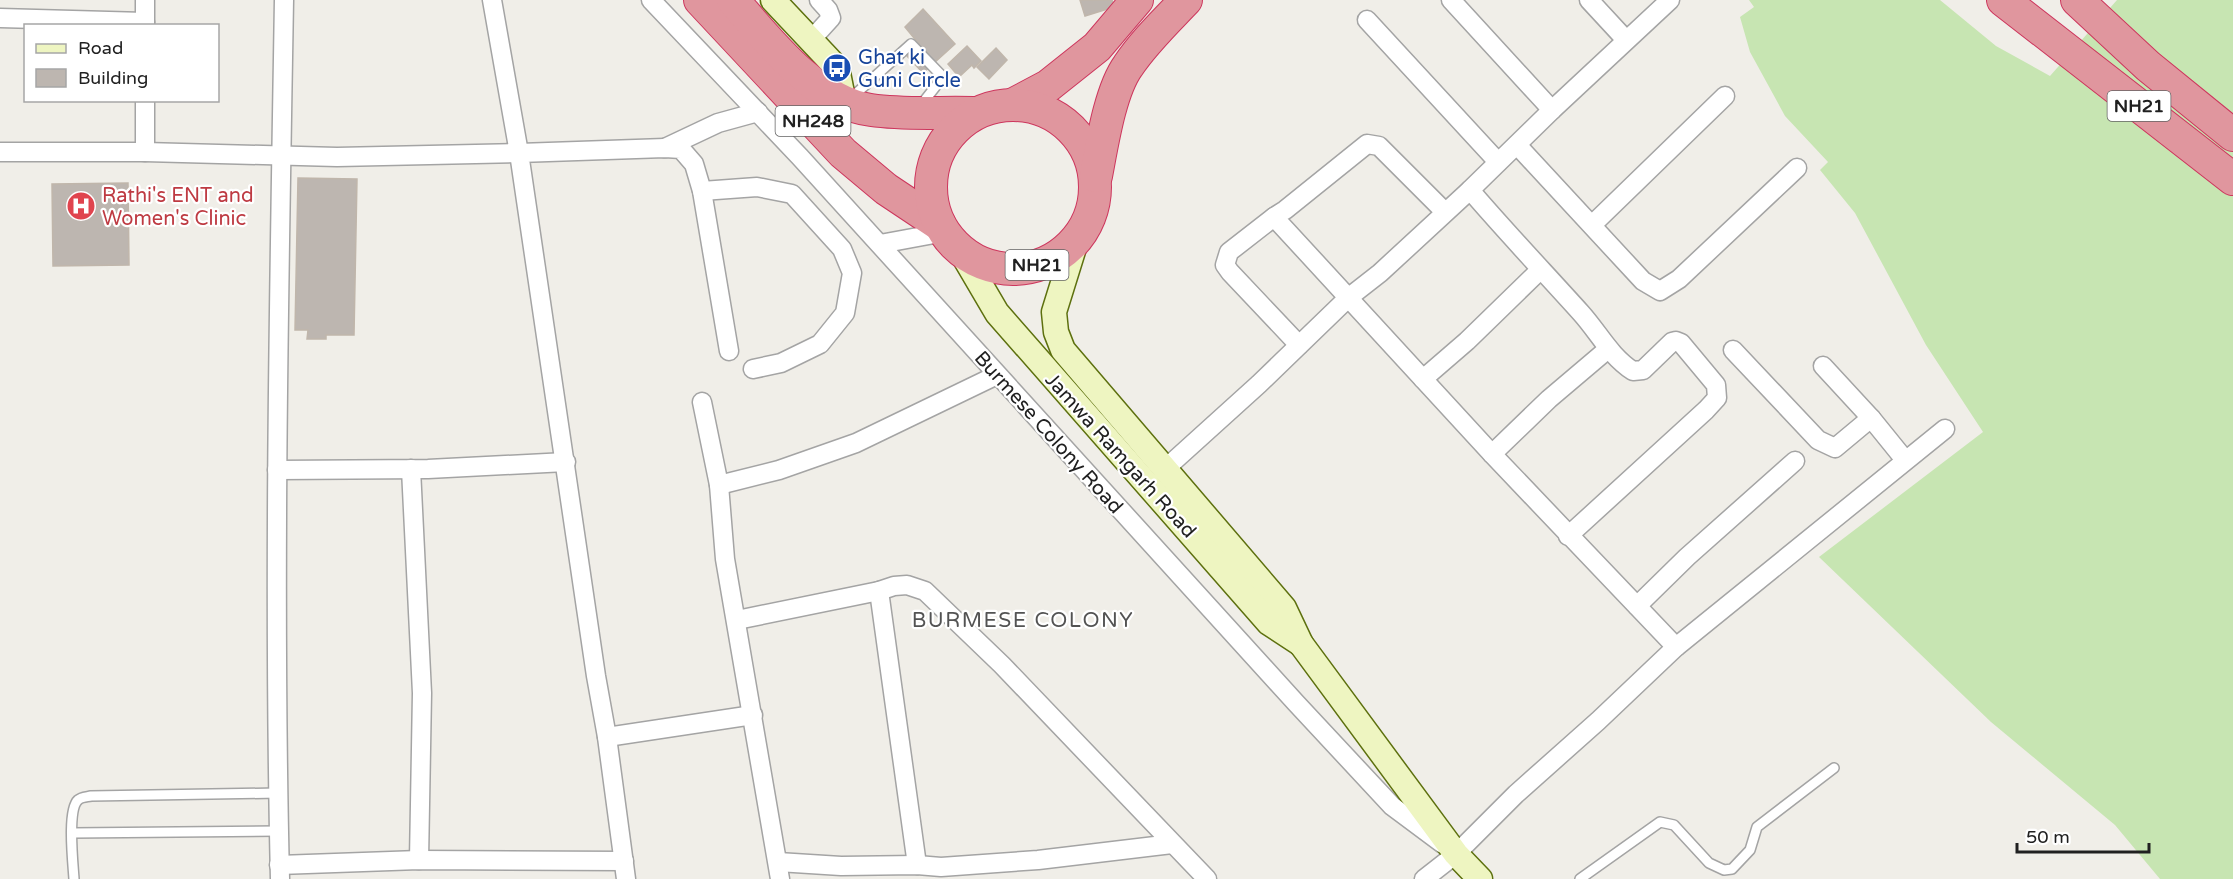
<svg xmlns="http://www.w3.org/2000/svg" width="2233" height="879" font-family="'Varela Round',sans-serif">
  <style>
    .grass { fill: #c7e5b2 }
    .building { fill: #bdb6b0; stroke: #c0b6ab; stroke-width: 1.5 }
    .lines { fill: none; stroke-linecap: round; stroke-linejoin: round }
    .lane-casing { stroke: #a4a4a4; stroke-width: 12 }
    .street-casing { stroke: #a4a4a4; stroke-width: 21 }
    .secondary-casing { stroke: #5d700e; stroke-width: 27 }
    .highway-casing { stroke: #cd365d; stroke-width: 34 }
    .lane { stroke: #fff; stroke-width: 9 }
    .street { stroke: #fff; stroke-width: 18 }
    .secondary { stroke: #eef5c1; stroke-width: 24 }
    .highway { stroke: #e0969e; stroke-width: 32 }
    .labels { text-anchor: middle; stroke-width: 4.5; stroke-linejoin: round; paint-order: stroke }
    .shield { fill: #fff; stroke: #636363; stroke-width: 1.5 }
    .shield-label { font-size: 18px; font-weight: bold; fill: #202020 }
    .transit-label { font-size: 20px; fill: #164399; stroke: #fff; text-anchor: start }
    .health-label { font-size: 20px; fill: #be3a42; stroke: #fff; text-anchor: start }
    .street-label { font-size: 20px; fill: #202020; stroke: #fff }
    .neighbourhood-label { font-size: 21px; letter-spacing: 1.5px; fill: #535353; stroke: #fff }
  </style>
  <rect width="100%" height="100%" fill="#f0eee8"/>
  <polygon class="grass" points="1749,0 1940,0 1996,46 2050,76 2117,0 2233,0 2233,879 2160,879 2115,825 1991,722 1819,557 1983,432 1926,345 1855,213 1820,170 1828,162 1785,116 1750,52 1740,17 1754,7"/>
  <g class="building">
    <polygon points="1080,0 1112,0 1114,7 1085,16"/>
    <polygon points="923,9 955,44 923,73 907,56 919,44 905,27"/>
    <polygon points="967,46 981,61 974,68 972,65 959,77 948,64"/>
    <polygon points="996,48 1007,60 989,79 977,67"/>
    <polygon points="298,178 357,179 354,335 326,335 326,339 307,339 308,330 295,330"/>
    <polygon points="128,183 129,265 53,266 52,184"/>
  </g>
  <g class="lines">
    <g class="lane-casing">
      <g id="lane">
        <polyline points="851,98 911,44 943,77 921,105"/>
        <polyline points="73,833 278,831"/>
        <path d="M 74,879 C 73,863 67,810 78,800 C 81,797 86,797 91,796 L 278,793"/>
        <polyline points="1580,879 1660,822 1674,825 1709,863 1724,870 1732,869 1750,850 1757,827 1834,768"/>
      </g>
    </g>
    <g class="street-casing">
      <g id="street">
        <polyline points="145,0 145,26"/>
        <polyline points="651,0 800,157 1296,703 1392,806 1443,844"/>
        <polyline points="1451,0 1552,110"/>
        <polyline points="1589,0 1626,40"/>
        <polyline points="0,18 145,22"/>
        <polyline points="1367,20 1498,162"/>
        <polyline points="811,40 831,18 828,10 819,0"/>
        <polyline points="145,100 145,152"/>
        <polyline points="1517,145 1643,281 1660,291 1679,279 1797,168"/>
        <polyline points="665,148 718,123 758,112"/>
        <polyline points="0,152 145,152 337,157 519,153 492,0"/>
        <path d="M 1470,190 C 1506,232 1544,272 1581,313 C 1599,333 1610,356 1633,371 L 1643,370 L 1672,342 L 1676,341 L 1681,343 L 1716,385 L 1717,398 L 1706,410 L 1568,536"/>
        <polyline points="702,191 757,187 792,194 842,249 852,273 845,313 820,344 781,363 753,369"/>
        <polyline points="1445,212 1379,146 1367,144 1285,210 1274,217 1492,454 1676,647"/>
        <polyline points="1274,217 1229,252 1225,265 1230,272 1299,345"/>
        <polyline points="1592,225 1725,96"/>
        <polyline points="880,244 945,232"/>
        <polyline points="1733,350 1818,440 1835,448 1871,418"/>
        <polyline points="1823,366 1871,418 1905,460"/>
        <polyline points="1423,379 1467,341 1540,270"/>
        <polyline points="702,402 719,485 725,559 780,879"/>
        <polyline points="1492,454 1549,399 1608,349"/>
        <polyline points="411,469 422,693 419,860"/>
        <polyline points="1165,469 1259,384 1348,298 1380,273 1470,190 1552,110 1670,0"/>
        <polyline points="277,470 428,469 566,462"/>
        <polyline points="719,485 779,470 856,443 997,375"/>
        <polyline points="879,591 917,865"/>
        <polyline points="1637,606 1687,557 1795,461"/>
        <polyline points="737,620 879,591 894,586 907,585 925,591 1002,665 1207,879"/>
        <polyline points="607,737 753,715"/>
        <polyline points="778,862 841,866 917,865 941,867 1038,860 1172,844"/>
        <polyline points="279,865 419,860 624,861"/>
        <path d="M 280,879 C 273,586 279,293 284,0"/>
        <polyline points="626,879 607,737 596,676 519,153 665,148 681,149 694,164 702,191 729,351"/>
        <polyline points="1424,879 1456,854 1516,794 1598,721 1676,647 1945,429"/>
      </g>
    </g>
    <g class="secondary-casing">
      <g id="secondary">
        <polyline points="773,0 837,68 844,103"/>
        <polyline points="1077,238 1054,312 1056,332 1063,350 1284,608 1301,644 1456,854 1480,879"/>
        <polyline points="960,250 997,313 1269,623 1301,644"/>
      </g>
    </g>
    <g class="highway-casing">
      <g id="highway">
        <polyline points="700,0 843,153 886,189 940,225"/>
        <path d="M 733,0 C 767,39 816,103 871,110 C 905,115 940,112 973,113"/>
        <polyline points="2003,0 2233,179"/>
        <polyline points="2077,0 2148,66 2233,135"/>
        <polyline points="1014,104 1048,86 1097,47 1137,0"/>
        <circle cx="1013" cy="187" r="82"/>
        <path d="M 1096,176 C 1102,145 1110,91 1128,66 C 1144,42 1166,21 1186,0"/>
      </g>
    </g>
    <use href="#lane" class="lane"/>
    <use href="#street" class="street"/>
    <use href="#secondary" class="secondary"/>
    <use href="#highway" class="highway"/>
  </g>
  <defs>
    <g id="bus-disc" transform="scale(1.5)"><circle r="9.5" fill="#1a4fb4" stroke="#fff"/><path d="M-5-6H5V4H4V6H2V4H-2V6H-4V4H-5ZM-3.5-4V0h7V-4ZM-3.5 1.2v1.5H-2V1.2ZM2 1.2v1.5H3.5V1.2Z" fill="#fff"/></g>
    <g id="hospital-disc" transform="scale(1.5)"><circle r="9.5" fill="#e0444e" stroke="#fff"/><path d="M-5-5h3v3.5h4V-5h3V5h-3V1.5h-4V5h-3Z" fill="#fff"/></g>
  </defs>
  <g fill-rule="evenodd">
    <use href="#bus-disc" x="837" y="68"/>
    <use href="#hospital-disc" x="81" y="206"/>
  </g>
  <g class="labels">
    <g class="shield">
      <rect x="2107.5" y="91" width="63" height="30" rx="4.5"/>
      <rect x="775.5" y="106" width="75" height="30" rx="4.5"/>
      <rect x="1005.5" y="250" width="63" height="30" rx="4.5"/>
    </g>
    <g class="shield-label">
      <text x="2139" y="112">NH21</text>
      <text x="813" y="127">NH248</text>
      <text x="1037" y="271">NH21</text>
    </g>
    <g class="transit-label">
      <text x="858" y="64">Ghat ki<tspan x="858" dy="23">Guni Circle</tspan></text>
    </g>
    <g class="health-label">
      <text x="102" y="202">Rathi's ENT and<tspan x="102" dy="23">Women's Clinic</tspan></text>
    </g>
    <g class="street-label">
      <text transform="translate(1049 432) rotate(48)" y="7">Burmese Colony Road</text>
      <text transform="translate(1121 455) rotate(48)" y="7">Jamwa Ramgarh Road</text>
    </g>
    <g class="neighbourhood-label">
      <text x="1023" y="627">BURMESE COLONY</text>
    </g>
  </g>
  <rect x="24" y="24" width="195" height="78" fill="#ffffff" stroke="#a6a6a6" stroke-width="1.5"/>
  <rect x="36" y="44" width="30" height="9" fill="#eef5c1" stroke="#a6a6a6" stroke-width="1.5"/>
  <text x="78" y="54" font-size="18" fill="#202020">Road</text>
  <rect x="36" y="69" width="30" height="18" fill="#bdb6b0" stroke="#a6a6a6" stroke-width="1.5"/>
  <text x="78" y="84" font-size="18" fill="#202020">Building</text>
  <path d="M2017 843v9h132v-9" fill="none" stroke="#202020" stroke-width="3"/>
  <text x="2026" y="843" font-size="18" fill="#202020" stroke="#ffffff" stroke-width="4.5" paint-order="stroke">50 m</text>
</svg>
